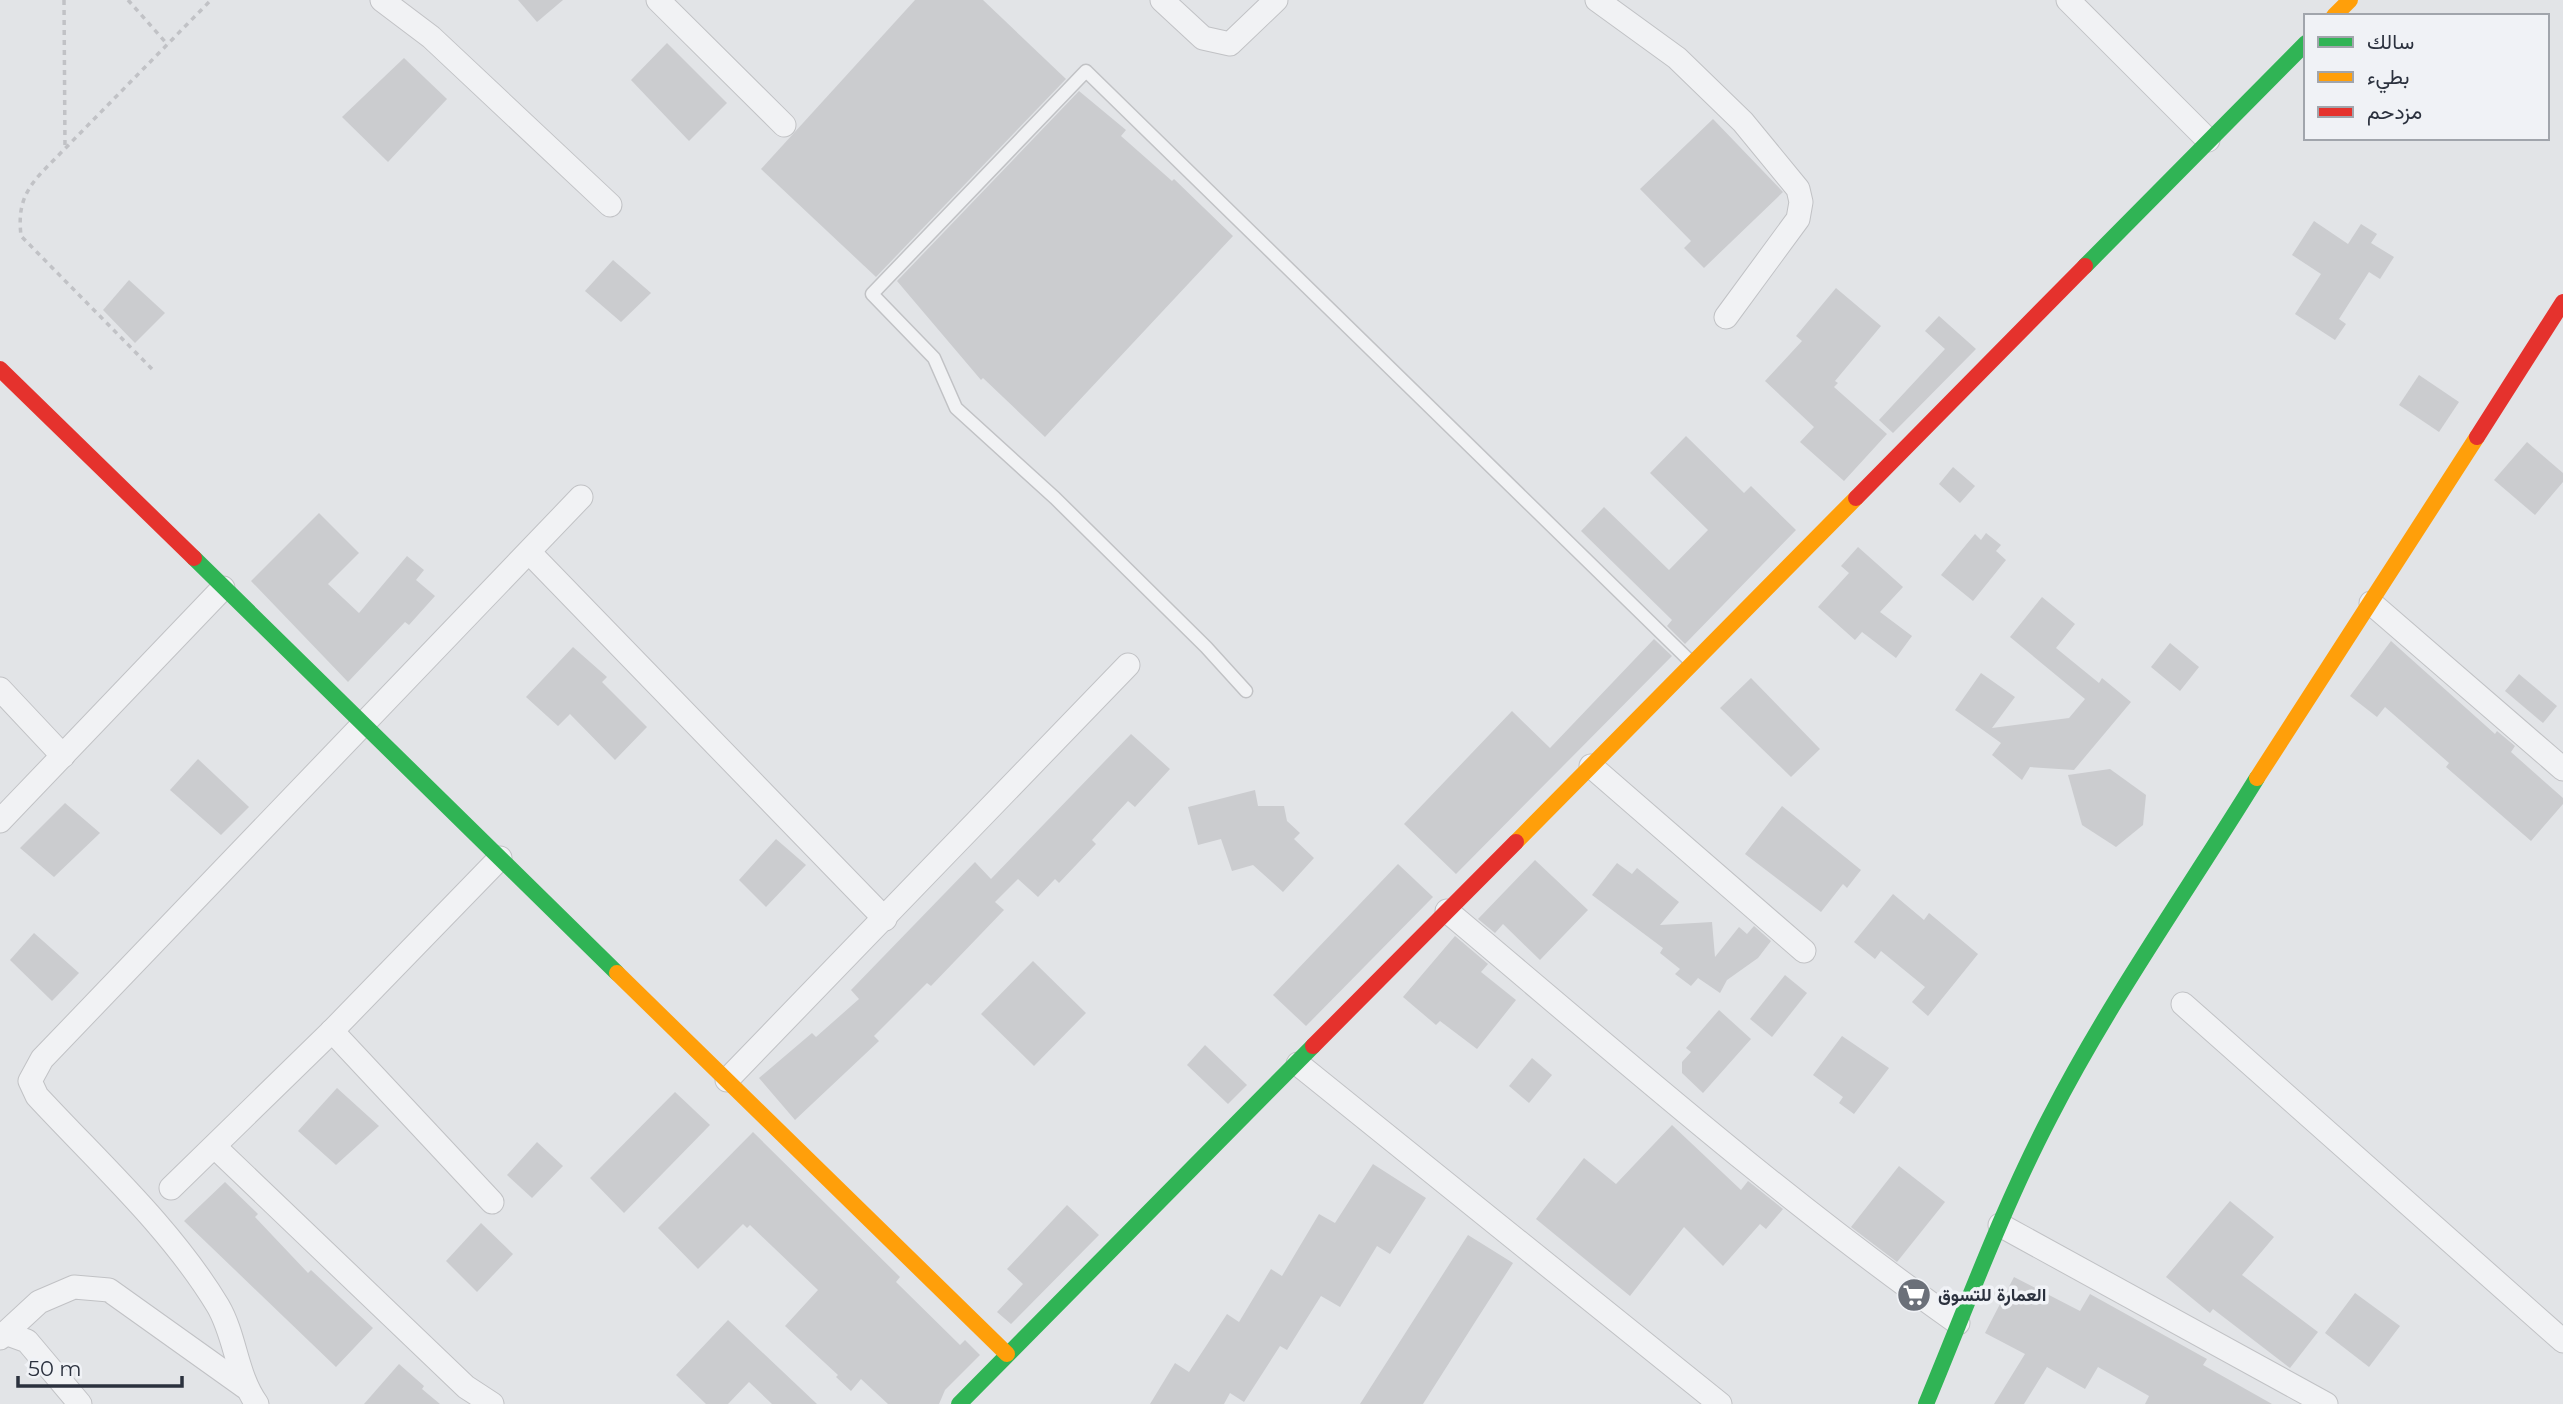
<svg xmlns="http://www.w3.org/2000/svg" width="2563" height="1404" font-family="Montserrat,Vazirmatn,sans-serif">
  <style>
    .building { fill: #cbcccf }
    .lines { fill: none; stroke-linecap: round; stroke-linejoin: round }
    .lane-casing { stroke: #c1c2c5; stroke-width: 15 }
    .street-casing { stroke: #c1c2c5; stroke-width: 25 }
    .path { stroke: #c1c2c6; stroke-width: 3.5; stroke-dasharray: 5 5; stroke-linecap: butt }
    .lane { stroke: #f1f2f4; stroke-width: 12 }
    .street { stroke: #f1f2f4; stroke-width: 23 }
    .fast { stroke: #30b455; stroke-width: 16 }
    .slow { stroke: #ff9f0a; stroke-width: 16 }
    .jam { stroke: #e5322d; stroke-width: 16 }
    .labels { text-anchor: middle; stroke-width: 7; stroke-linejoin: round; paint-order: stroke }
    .poi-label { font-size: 18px; font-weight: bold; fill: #2b313e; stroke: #f0f2f6; text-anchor: start }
  </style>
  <rect width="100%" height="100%" fill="#e2e4e7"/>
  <g class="building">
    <polygon points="518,0 563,0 537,22"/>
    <polygon points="915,0 983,0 1066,79 876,277 761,169"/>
    <polygon points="667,43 727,103 689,141 631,80"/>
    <polygon points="404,58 447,99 388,162 342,117"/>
    <polygon points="1079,91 1126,130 1121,136 1172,181 1174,179 1233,236 1045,437 983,378 981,380 897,281"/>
    <polygon points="1713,119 1783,192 1704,268 1684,248 1691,241 1640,189"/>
    <polygon points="2314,221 2348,244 2361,224 2377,234 2371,243 2394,257 2380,279 2369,272 2339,319 2346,324 2335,340 2295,314 2321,274 2292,255"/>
    <polygon points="613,260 651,293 621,322 585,291"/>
    <polygon points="129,280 165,313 135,343 103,310"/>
    <polygon points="1836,288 1881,326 1835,381 1838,383 1834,387 1887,434 1844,481 1800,442 1814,427 1765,381 1802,341 1796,336"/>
    <polygon points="1939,316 1976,349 1893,433 1879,420 1945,349 1925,331"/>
    <polygon points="2419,375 2459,402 2439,432 2399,405"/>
    <polygon points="1686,436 1744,493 1751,486 1796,530 1685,644 1667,626 1672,620 1581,531 1604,507 1669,570 1708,530 1650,473"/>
    <polygon points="2527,442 2563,473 2563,482 2535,515 2494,480"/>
    <polygon points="1953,467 1975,486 1960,503 1939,484"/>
    <polygon points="319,513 359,553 328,584 359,613 407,556 424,570 416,580 435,596 409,625 405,622 348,682 251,581"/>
    <polygon points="1986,533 2001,545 1996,551 2006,560 1973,601 1941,575 1975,534 1981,540"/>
    <polygon points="1858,547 1903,587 1880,612 1912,636 1896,658 1862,632 1855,640 1818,607 1849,573 1841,566"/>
    <polygon points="2042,597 2075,624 2056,648 2099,683 2102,678 2131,702 2074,770 2030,767 2022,780 1992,755 2001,743 1955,710 1981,673 2015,697 1992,728 2069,718 2085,699 2010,637"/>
    <polygon points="1654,639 1672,656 1456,874 1404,824 1512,711 1550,748"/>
    <polygon points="2391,641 2495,734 2497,731 2515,746 2511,752 2563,798 2563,804 2531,841 2446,767 2449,763 2385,707 2377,717 2350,696"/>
    <polygon points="2170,643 2199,667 2180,691 2151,667"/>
    <polygon points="573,647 607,677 602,682 647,727 615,760 570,714 558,726 526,697"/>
    <polygon points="2519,674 2557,706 2543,723 2505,691"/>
    <polygon points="1751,678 1820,749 1791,777 1720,708"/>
    <polygon points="1131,734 1170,769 1135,807 1128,801 1092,840 1096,844 1059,883 1055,879 1038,897 1018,879 995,902 1004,910 931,986 927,983 874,1036 879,1041 795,1120 759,1078 812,1033 816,1037 859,999 851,990 975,862 991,879"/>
    <polygon points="198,759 249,807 221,835 170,790"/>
    <polygon points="2110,769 2146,795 2143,825 2116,847 2082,825 2068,775"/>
    <polygon points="1255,790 1258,806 1284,806 1287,821 1300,833 1294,839 1314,858 1283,892 1253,865 1232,871 1221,839 1198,845 1188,807"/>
    <polygon points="65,803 100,833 54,877 20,848"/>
    <polygon points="1782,806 1861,870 1847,888 1843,884 1821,912 1745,854"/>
    <polygon points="776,839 806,865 766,907 739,880"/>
    <polygon points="1535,860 1588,910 1540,960 1503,924 1495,933 1478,919"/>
    <polygon points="1617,863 1632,874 1637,868 1679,902 1660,925 1712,922 1715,957 1739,927 1747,934 1754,926 1771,941 1758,958 1727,980 1720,993 1698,978 1691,986 1675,974 1680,969 1660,953 1663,948 1592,895"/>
    <polygon points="1398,864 1433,897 1306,1026 1273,995"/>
    <polygon points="1893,894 1924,920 1929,913 1978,954 1928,1016 1912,1002 1925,987 1881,951 1875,959 1854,942"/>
    <polygon points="34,933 79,973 52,1001 10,960"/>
    <polygon points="1455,936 1488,964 1481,972 1516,1000 1477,1049 1440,1021 1436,1025 1403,997"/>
    <polygon points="1033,961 1086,1013 1034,1066 981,1014"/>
    <polygon points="1785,975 1807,993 1772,1037 1750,1019"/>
    <polygon points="1719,1010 1751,1039 1703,1093 1682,1073 1682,1062 1691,1052 1686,1048"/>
    <polygon points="1842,1036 1889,1068 1854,1114 1839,1103 1843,1097 1813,1075"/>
    <polygon points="1205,1045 1247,1085 1228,1104 1187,1065"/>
    <polygon points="1532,1058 1552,1075 1529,1103 1509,1086"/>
    <polygon points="337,1088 379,1126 336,1165 298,1131"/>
    <polygon points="675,1092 710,1125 624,1213 590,1178"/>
    <polygon points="1672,1125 1741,1190 1748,1181 1783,1209 1766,1229 1760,1224 1723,1266 1684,1227 1630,1296 1536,1219 1584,1158 1616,1184"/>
    <polygon points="753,1132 900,1277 896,1282 960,1345 965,1340 980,1355 945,1390 939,1404 888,1404 861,1379 851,1391 836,1377 838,1375 785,1326 818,1290 750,1225 747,1228 743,1224 698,1269 658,1228"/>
    <polygon points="537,1142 563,1166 532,1198 507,1175"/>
    <polygon points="1373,1164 1426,1198 1390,1254 1377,1246 1340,1307 1321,1296 1287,1350 1280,1346 1244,1402 1230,1393 1224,1404 1150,1404 1175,1363 1189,1372 1227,1314 1239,1322 1271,1269 1282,1276 1319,1214 1335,1223"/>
    <polygon points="1899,1166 1945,1202 1897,1262 1851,1227"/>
    <polygon points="225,1182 258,1214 255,1217 308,1273 311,1270 373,1328 336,1367 184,1221"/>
    <polygon points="2230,1201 2274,1237 2242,1275 2318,1332 2290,1368 2213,1309 2210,1313 2166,1277"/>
    <polygon points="1067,1205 1099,1235 1011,1324 997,1312 1023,1284 1007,1269"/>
    <polygon points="481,1223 513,1254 477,1292 446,1261"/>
    <polygon points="1468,1235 1513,1263 1477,1319 1423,1404 1360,1404"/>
    <polygon points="2014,1277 2080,1311 2090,1294 2207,1359 2203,1365 2272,1404 2145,1404 2149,1396 2098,1367 2085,1389 2047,1367 2024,1404 1994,1404 2025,1354 1985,1333"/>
    <polygon points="2355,1293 2400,1326 2369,1367 2325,1333"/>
    <polygon points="728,1320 817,1404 772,1404 749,1382 728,1404 706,1404 676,1375"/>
    <polygon points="399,1364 424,1386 422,1389 440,1404 364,1404"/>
  </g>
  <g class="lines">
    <g class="lane-casing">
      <polyline id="lane" points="1246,691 1206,647 1055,498 956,408 934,358 872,294 1086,71 1691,662"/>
    </g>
    <g class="street-casing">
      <g id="street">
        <polyline points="382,0 431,37 610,205"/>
        <polyline points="658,0 784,125"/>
        <polyline points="1162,0 1203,38 1230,44 1276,0"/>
        <polyline points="1597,0 1677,58 1743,122 1798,189 1801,202 1798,219 1726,317"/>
        <polyline points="2068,0 2208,140"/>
        <polyline points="529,552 885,919"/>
        <polyline points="2371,603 2563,769"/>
        <polyline points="0,689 63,756"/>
        <polyline points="1591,766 1804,951"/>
        <polyline points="0,821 223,588"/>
        <path d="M 1447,911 C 1615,1052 1779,1197 1958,1323"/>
        <polyline points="2183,1004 2563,1341"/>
        <polyline points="332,1031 492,1202"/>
        <polyline points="1298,1064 1720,1404"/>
        <polyline points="727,1080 1128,665"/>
        <polyline points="215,1147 466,1387 492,1404"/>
        <polyline points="171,1188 332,1031 500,858"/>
        <polyline points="2000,1225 2326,1404"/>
        <polyline points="5,1333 27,1341 80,1404"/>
        <polyline points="0,1338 39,1302 74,1287 109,1290 245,1387"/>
        <path d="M 257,1404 C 236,1375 236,1337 218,1306 C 171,1228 99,1163 37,1096 L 30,1081 L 42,1059 L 581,497"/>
      </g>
    </g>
    <g class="path">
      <polyline points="64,0 65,149"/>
      <polyline points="128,0 168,45"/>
      <path d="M 152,369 L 21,236 C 18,208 23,193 42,172 L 211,0"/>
    </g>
    <use href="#lane" class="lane"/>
    <use href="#street" class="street"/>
    <g class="fast">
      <polyline points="2085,266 2306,43"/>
      <polyline points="194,558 617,973"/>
      <polyline points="959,1404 1313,1046"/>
      <path d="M 1926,1404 C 1966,1308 2002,1209 2050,1117 C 2110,1000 2188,890 2257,778"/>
    </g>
    <g class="slow">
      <polyline points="2334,16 2350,0"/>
      <polyline points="2257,778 2477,437"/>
      <polyline points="1516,842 1856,498"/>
      <polyline points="617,973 1007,1354"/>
    </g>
    <g class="jam">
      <polyline points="0,369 194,558"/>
      <polyline points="2477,437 2563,302"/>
      <polyline points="1856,498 2085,266"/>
      <polyline points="1313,1046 1516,842"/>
    </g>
  </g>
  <defs>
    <g id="supermarket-disc" transform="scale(1.75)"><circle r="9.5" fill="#6b7079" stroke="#f0f2f6"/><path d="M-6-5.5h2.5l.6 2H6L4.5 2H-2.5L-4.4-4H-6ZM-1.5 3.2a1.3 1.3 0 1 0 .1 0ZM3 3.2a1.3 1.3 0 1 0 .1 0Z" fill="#fff"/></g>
  </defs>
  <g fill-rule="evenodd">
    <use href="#supermarket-disc" x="1914" y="1295"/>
  </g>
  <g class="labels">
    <g class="poi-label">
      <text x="1938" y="1301">العمارة للتسوق</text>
    </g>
  </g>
  <rect x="2304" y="14" width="245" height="126" fill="#f0f2f6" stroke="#a1a5ac" stroke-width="2"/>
  <rect x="2318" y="37" width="35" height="10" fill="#30b455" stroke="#a1a5ac" stroke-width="2"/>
  <text x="2367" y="49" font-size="21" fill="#2b313e">سالك</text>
  <rect x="2318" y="72" width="35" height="10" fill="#ff9f0a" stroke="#a1a5ac" stroke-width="2"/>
  <text x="2367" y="84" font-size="21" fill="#2b313e">بطيء</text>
  <rect x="2318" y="107" width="35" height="10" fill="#e5322d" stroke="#a1a5ac" stroke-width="2"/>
  <text x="2367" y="119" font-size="21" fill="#2b313e">مزدحم</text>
  <path d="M18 1376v10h164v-10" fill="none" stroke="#2b313e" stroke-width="3.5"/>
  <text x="28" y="1376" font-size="21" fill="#2b313e" stroke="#f0f2f6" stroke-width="5" paint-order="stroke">50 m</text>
</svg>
